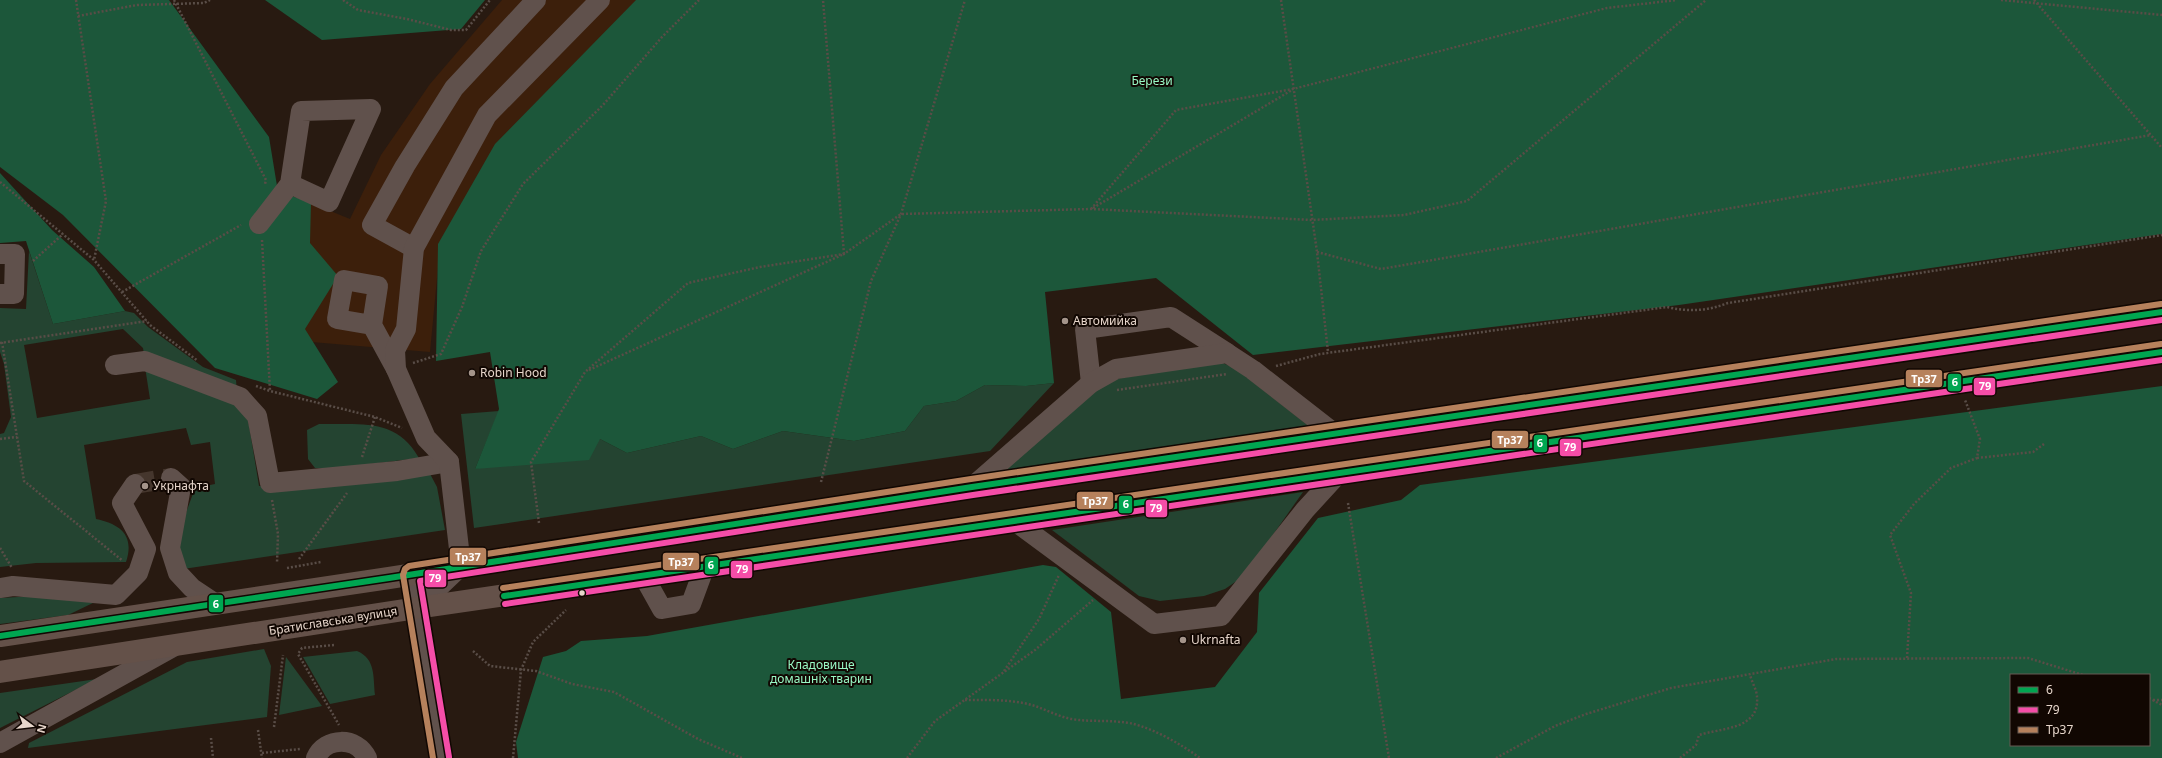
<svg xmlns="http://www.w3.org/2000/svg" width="2162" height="758" font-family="'Noto Sans',sans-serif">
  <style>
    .built { fill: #3c1f0b }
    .green { fill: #244431 }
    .forest { fill: #1c573a; fill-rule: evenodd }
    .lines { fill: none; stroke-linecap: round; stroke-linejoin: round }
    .minor-tunnel { stroke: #45362d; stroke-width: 20; stroke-dasharray: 20 10; stroke-linecap: butt }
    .path { stroke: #594d47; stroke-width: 2.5; stroke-dasharray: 2 2; stroke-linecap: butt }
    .minor { stroke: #60514c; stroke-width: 20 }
    .major { stroke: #645149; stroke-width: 22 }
    .bus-1-casing { stroke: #110702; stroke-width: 9 }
    .bus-2-casing { stroke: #110702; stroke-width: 9 }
    .bus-3-casing { stroke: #110702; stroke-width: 9 }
    .bus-1 { stroke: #00a651; stroke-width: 6 }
    .bus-2 { stroke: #f54da8; stroke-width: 6 }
    .bus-3 { stroke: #b6815c; stroke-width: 6 }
    .poi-dot { fill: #a4948a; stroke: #110702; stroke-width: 1.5 }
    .bus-dot { fill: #e7d6cb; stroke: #110702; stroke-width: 1.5 }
    .labels { text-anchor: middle; stroke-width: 4; stroke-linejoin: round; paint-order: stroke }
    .park-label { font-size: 12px; fill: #98f8c4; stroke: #110702 }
    .poi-label { font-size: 12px; fill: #e7d6cb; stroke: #110702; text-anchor: start }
    .street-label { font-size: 12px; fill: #e7d6cb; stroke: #110702 }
    .line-badge { stroke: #110702; stroke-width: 1.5 }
    .badge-label { font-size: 11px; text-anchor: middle; font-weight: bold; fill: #fff }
  </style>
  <rect width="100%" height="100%" fill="#281a11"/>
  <polygon class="built" points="502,0 637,0 438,268 430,352 288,340 306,201 350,219 381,155 430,84"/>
  <g class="green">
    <path d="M 29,251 L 53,324 L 125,311 L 134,313 L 148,327 L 203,367 L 236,380 L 237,392 L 144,354 L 143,348 L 123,329 L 24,345 L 37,418 L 150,399 L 145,367 L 234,398 L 247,413 L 259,486 L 345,480 L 428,470 L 437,487 L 445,530 L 183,569 L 175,543 L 195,488 L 215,484 L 210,442 L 191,445 L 186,428 L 84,445 L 96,519 C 120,524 135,535 126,562 L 36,563 L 0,567 L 0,434 L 4,433 L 11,417 L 4,364 L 0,352 L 0,308 L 26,309 Z"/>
    <polygon points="1220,362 1235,368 1310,427 1001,473 1109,380"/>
    <polygon points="1054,383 990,451 474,528 461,414 499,411 475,469 600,439 627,453 701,436 733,449 783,431 854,441 905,431 924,406 956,401 985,385 1026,386"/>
    <path d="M 319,424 C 360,425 396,417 419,458 L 331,469 L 315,468 L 308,459 L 307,430 Z"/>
    <polygon points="1303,492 1244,576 1225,589 1204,596 1160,601 1139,596 1052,530"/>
    <polygon points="36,596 95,602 68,615 0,624 0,598"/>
    <polygon points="264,649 271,666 267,717 28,748 29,743 187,662"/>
    <path d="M 357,651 C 376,659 373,677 375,695 L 330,704 L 303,657 Z"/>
    <polygon points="286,657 322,706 279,715"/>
    <polygon points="97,679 0,728 0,693"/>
  </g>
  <g class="forest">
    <polygon points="0,0 169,0 269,137 278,192 311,202 310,243 338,276 305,329 338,382 317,399 215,368 63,215 0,167"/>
    <polygon points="265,0 485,0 461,29 322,40"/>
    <polygon points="636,0 2162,0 2162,234 1679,305 1253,355 1156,278 1045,292 1054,383 1026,386 985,385 956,401 924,406 905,431 854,441 783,431 733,449 701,436 627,453 600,439 589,460 475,469 499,409 490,352 436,361 438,244 495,144"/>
    <polygon points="0,173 52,230 94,267 125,311 53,324 26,241 0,243"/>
    <path d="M 2162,386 L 2162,758 L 518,758 L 516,742 L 543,657 L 566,651 L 581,641 L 647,636 L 1043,565 L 1056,567 L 1111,612 L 1121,699 L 1215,687 L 1257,632 L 1259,593 L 1318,518 L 1401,500 L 1420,485 ZM 2011,675 L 2149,675 L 2149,745 L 2011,745 Z"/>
  </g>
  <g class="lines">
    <polyline class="minor-tunnel" points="135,484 171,478"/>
    <g class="path">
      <polyline points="76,0 106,201 94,260"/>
      <polyline points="174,0 266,180 265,184"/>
      <polyline points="343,0 358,10 407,19 451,30 466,30 490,0"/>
      <polyline points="1281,0 1317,252 1328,352"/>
      <polyline points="2001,0 2162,15"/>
      <polyline points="2034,0 2162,148"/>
      <polyline points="78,16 137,5 204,3 210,0"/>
      <polyline points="0,182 94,260 150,325 198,361"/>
      <polyline points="1093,208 1292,90"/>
      <polyline points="1091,209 1176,110 1293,89 1607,8 1677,0"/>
      <polyline points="262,240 270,391"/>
      <polyline points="1317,252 1381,269 2151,135"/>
      <polyline points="33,261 63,234"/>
      <polyline points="122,292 241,225"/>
      <polyline points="2,342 24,481 123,561"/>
      <polyline points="0,343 147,321"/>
      <polyline points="413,363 441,354 462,307 481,251 523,184 603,105 662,37 699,0"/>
      <path d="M 1276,366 L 1320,354 L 1667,307 C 1688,312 1708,311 1728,303 L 2162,235"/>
      <polyline points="589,370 844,254 823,0"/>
      <polyline points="256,386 270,391 375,417 402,428"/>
      <polyline points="1117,390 1227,374"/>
      <polyline points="0,439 17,437"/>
      <polyline points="362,457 375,417"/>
      <polyline points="1977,458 2033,452 2044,444"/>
      <polyline points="821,482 871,281 901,214 965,0"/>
      <polyline points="272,500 278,534 277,563"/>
      <polyline points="1348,503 1389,758"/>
      <polyline points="539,523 531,462 585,372 688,283 760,267 844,254 901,214 1091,209 1312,220 1404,215 1467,201 1706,0"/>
      <polyline points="0,548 12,568"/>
      <polyline points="299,559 347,493"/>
      <polyline points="287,568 321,562"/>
      <polyline points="334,645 302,648 298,654 339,725"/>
      <polyline points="473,651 490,666 536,671 572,684 614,692 698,739 742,758"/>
      <polyline points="1907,658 1911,593 1890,535 1914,504 1951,468 1977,458 1980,439 1965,400"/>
      <polyline points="1004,671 1039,619 1059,575"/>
      <polyline points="2149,698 2162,705"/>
      <path d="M 965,700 C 988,700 1013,699 1035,706 C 1047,710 1059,717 1072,719 C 1089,722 1104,720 1121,722 C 1145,723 1181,744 1200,758"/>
      <polyline points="2153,700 2162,700"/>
      <polyline points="274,727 283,655"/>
      <polyline points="258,730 262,758"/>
      <polyline points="211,738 213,758"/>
      <polyline points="262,753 300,749"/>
      <polyline points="513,758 521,670 533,642 566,610"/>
      <polyline points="907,758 935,721 1035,650 1093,600"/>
      <polyline points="1496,758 1555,726 1586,714 1671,688 1836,659 2028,658 2083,675"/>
      <path d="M 1680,758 L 1696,745 L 1699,735 C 1720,728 1760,730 1757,697 C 1757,690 1751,681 1750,674"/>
    </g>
    <g class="minor">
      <polyline points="259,224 290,184 329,202 371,109 301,111 290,184"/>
      <polyline points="414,248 372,225 405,166 454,88 536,0"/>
      <polyline points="0,254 15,254 14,294 0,294"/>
      <polyline points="372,325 337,319 344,280 378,286 372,325 396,369"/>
      <polyline points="115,365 145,361 240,397 257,416 270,483 397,471 449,462"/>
      <polyline points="1091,383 1085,329 1171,317 1227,353"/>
      <polyline points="171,478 181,487 170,548 178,573 192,588 216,604"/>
      <polyline points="972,487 1091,383 1116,369 1227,353 1253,370 1335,434"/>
      <polyline points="1016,522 1154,624 1221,616 1305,510 1338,474"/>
      <polyline points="411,574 441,758"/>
      <polyline points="643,575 662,609 691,604 705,566"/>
      <polyline points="0,588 13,586 116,595 138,573 146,549 122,503 135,484"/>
      <polyline points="417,608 461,566 449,462 426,438 396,369 395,350 406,329 414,248 487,115 600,0"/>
      <polyline points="0,743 173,647"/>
      <path d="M 316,758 C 325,737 357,736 367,758"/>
    </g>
    <g class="major">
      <polyline points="0,636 389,578 972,487 2162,312"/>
      <polyline points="0,672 417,608 2162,352"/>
    </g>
    <g class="bus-1-casing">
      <g id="bus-1">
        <polyline points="504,596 2162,352"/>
        <polyline points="0,636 389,578 972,487 2162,312"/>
      </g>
    </g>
    <g class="bus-2-casing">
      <g id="bus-2">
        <polyline points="505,604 2162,360"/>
        <polyline points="449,757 420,581 973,495 2162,320"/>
      </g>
    </g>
    <g class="bus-3-casing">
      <g id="bus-3">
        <polyline points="503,588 2161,344"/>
        <polyline points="433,758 403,575 405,569 409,566 971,479 2161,304"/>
      </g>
    </g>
    <use href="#bus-1" class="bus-1"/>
    <use href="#bus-2" class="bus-2"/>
    <use href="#bus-3" class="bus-3"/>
  </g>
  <g class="poi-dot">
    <circle cx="1065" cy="321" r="4"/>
    <circle cx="472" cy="373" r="4"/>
    <circle cx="145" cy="486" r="4"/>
    <circle cx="1183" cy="640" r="4"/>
  </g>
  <circle class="bus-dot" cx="582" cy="593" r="3.5"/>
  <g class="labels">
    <g class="park-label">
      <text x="1152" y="85">Берези</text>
      <text x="821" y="669">Кладовище<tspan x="821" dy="14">домашніх тварин</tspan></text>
    </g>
    <g class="poi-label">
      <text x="1073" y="325">Автомийка</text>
      <text x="480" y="377">Robin Hood</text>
      <text x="153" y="490">Укрнафта</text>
      <text x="1191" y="644">Ukrnafta</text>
    </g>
    <g class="street-label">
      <text transform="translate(333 621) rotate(-9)" y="4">Братиславська вулиця</text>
    </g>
  </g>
  <g class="line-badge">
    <rect x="1905" y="369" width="38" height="19" rx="4" fill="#b6815c"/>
    <rect x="1947" y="373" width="15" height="19" rx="4" fill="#00a651"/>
    <rect x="1973" y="377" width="23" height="19" rx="4" fill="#f54da8"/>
    <rect x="1491" y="430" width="38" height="19" rx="4" fill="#b6815c"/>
    <rect x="1533" y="434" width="15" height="19" rx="4" fill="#00a651"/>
    <rect x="1559" y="438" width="23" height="19" rx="4" fill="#f54da8"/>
    <rect x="1076" y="491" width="38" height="19" rx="4" fill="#b6815c"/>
    <rect x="1118" y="495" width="15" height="19" rx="4" fill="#00a651"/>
    <rect x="1145" y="499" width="23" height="19" rx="4" fill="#f54da8"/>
    <rect x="449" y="547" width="38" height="19" rx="4" fill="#b6815c"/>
    <rect x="662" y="552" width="38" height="19" rx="4" fill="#b6815c"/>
    <rect x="704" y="556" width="15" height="19" rx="4" fill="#00a651"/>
    <rect x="730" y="560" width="23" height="19" rx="4" fill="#f54da8"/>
    <rect x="424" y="569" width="23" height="19" rx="4" fill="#f54da8"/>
    <rect x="208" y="594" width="16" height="19" rx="4" fill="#00a651"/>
  </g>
  <g class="badge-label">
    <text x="1924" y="383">Тр37</text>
    <text x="1955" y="386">6</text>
    <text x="1985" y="390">79</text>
    <text x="1510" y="444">Тр37</text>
    <text x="1540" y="447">6</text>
    <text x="1570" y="451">79</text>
    <text x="1095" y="505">Тр37</text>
    <text x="1126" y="508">6</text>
    <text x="1156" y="512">79</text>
    <text x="468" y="561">Тр37</text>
    <text x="681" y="566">Тр37</text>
    <text x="711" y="569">6</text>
    <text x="742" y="573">79</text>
    <text x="435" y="582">79</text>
    <text x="216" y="608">6</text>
  </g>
  <rect x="2010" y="674" width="140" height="72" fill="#110702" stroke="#675a52"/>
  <rect x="2018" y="687" width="20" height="6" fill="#00a651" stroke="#675a52"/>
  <text x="2046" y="694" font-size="12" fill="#e7d6cb">6</text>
  <rect x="2018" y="707" width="20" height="6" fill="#f54da8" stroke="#675a52"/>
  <text x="2046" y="714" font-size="12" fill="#e7d6cb">79</text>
  <rect x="2018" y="727" width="20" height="6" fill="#b6815c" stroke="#675a52"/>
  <text x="2046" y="734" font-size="12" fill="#e7d6cb">Тр37</text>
  <g transform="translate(32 726) rotate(105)" stroke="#110702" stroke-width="3" paint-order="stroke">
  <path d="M0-3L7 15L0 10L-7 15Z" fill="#e7d6cb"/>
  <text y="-6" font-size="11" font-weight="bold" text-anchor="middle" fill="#e7d6cb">N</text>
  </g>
</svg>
